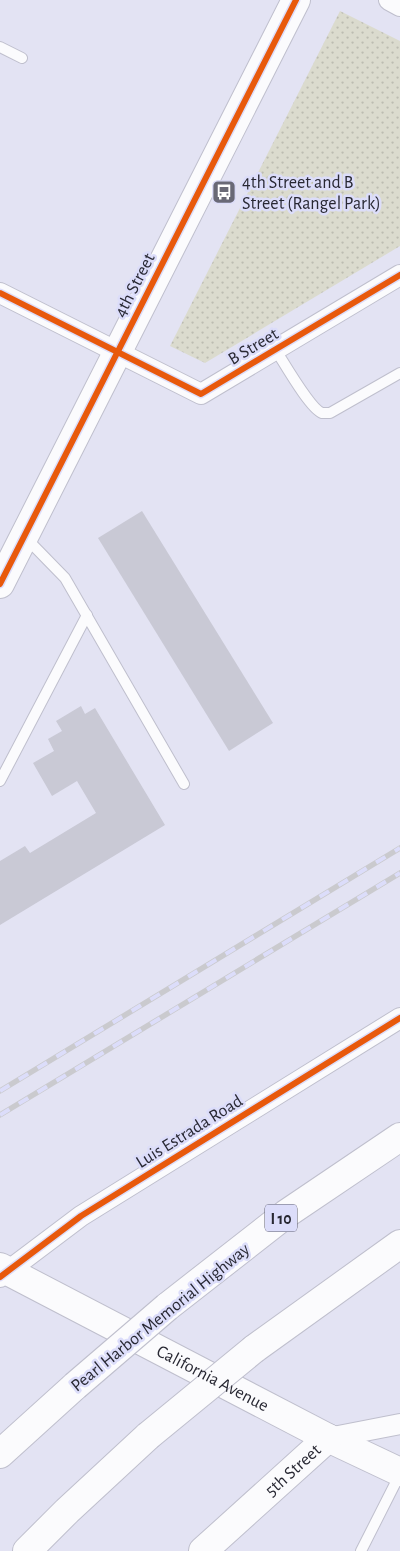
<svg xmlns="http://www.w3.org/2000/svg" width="400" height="1551" font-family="'Alegreya Sans',sans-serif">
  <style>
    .park { fill: url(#park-dots) }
    .building { fill: #c9c9d5 }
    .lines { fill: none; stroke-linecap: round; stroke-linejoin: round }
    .lane-casing { stroke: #bfbfcd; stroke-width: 12 }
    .street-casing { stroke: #bfbfcd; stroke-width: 22 }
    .secondary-casing { stroke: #bfbfcd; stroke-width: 30 }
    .highway-casing { stroke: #bfbfcd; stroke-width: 30 }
    .lane { stroke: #fbfbfd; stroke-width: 10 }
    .street { stroke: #fbfbfd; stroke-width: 20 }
    .secondary { stroke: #fbfbfd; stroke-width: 28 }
    .highway { stroke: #fbfbfd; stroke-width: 28 }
    .rail-casing { stroke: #cacace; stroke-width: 5.5 }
    .rail { stroke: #dcddfa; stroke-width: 4; stroke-dasharray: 11; stroke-linecap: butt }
    .highway-bridge-casing { stroke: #bfbfcd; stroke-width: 30; stroke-linecap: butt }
    .highway-bridge { stroke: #fbfbfd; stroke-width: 28 }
    .cycleway-casing { stroke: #dcddfa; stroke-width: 9 }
    .cycleway { stroke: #e8590c; stroke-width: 6 }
    .labels { text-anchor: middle; stroke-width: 5; stroke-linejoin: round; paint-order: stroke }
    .shield { fill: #dcddfa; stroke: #5e5e6f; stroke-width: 1 }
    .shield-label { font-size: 16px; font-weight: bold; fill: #282833 }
    .poi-label { font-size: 18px; fill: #282833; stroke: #dcddfa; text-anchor: start }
    .street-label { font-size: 18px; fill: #282833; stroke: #dcddfa }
  </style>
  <defs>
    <pattern id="park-dots" width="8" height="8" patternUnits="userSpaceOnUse" patternTransform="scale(1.25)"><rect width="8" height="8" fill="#dbdbce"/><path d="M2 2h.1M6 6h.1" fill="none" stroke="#bcbcb1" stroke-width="1.8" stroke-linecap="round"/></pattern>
  </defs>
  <rect width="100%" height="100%" fill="#e3e3f3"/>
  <polygon class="park" points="340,11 400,41 400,246 205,363 170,346"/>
  <g class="building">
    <polygon points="142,511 273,723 229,751 98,538"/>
    <polygon points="81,706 85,714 95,708 165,825 0,925 0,861 25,846 30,853 96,813 77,781 52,796 33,763 54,751 48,739 62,731 56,721"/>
  </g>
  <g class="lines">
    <g class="lane-casing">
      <g id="lane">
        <polyline points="0,47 22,58"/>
        <path d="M 275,349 C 283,361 310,409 322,413 C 322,413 329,413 330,413 L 400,373"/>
        <polyline points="25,537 65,578 184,784"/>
        <polyline points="0,781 87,615"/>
        <polyline points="361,1551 400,1474"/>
      </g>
    </g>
    <g class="street-casing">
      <g id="street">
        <polyline points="389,0 400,6"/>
        <polyline points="0,293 201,394 400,275"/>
        <polyline points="0,1277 81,1216 400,1018"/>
        <polyline points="328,1438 400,1424"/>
      </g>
    </g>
    <g class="secondary-casing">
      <g id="secondary">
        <polyline points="0,584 296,0"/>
        <path id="s1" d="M 0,1267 L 328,1438 L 400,1472"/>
        <path id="s2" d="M 203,1551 L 328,1438"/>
      </g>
    </g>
    <g class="highway-casing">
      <g id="highway">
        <polyline points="167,1307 286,1214 400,1137"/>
        <polyline points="254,1349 400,1244"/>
        <polyline points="0,1454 75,1386"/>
        <polyline points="27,1551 67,1511 148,1436"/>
      </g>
    </g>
    <use href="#lane" class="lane"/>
    <use href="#street" class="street"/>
    <use href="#secondary" class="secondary"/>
    <use href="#highway" class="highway"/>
    <g class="rail-casing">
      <g id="rail">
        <polyline points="0,1091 400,848"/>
        <polyline points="0,1115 400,873"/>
      </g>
    </g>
    <use href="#rail" class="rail"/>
    <g class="highway-bridge-casing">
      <g id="highway-bridge">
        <polyline points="75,1386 167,1307"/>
        <polyline points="148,1436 254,1349"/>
      </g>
    </g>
    <use href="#highway-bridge" class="highway-bridge"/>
    <g class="cycleway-casing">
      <g id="cycleway">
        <polyline points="0,293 201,394 400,275"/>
        <polyline points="0,584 296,0"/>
        <polyline points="0,1277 81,1216 400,1018"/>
      </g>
    </g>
    <use href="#cycleway" class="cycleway"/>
  </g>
  <defs>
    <g id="bus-square" transform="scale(1.25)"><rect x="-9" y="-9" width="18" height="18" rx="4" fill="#696976" stroke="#dcddfa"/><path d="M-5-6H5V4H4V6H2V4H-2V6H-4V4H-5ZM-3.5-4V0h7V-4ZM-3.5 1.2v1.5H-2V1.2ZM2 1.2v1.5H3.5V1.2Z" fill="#fff"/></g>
  </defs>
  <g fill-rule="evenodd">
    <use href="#bus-square" x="224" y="192"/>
  </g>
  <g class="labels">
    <rect class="shield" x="265" y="1204.5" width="32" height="27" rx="4"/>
    <g class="shield-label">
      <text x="281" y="1224">I 10</text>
    </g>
    <g class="poi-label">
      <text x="242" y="188">4th Street and B<tspan x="242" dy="21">Street (Rangel Park)</tspan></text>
    </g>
    <g class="street-label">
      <text transform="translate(134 285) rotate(-63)" y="6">4th Street</text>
      <text transform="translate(253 346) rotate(-31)" y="6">B Street</text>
      <text transform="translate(189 1131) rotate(-32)" y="6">Luis Estrada Road</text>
      <text transform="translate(160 1317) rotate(-39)" y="6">Pearl Harbor Memorial Highway</text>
      <text dy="6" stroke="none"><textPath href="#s1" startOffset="240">California Avenue</textPath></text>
      <text dy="6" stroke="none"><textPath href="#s2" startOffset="121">5th Street</textPath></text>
    </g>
  </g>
</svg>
